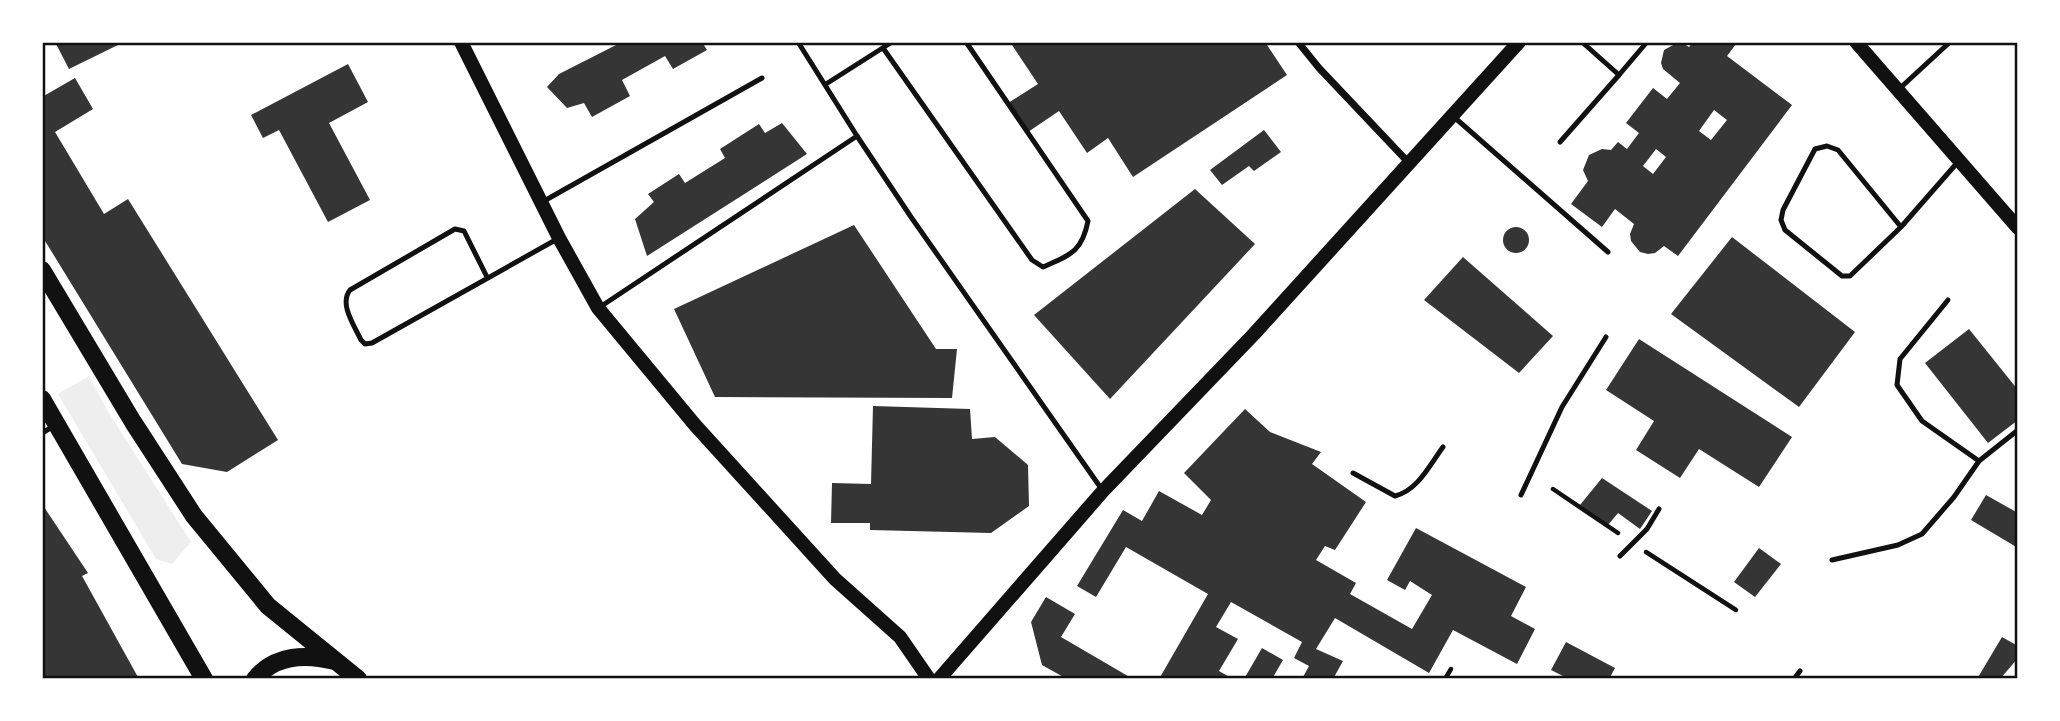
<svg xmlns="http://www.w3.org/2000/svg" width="2060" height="721" font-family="'DM Sans',sans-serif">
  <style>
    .green { fill: #eee }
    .building { fill: #353535; fill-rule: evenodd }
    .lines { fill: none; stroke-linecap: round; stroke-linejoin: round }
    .path { stroke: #111; stroke-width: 4.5 }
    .service { stroke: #111; stroke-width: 5 }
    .minor { stroke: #111; stroke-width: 7 }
    .secondary { stroke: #111; stroke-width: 14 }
    .primary { stroke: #111; stroke-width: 18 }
    .neatline { fill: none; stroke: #111; stroke-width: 2.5 }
  </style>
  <rect width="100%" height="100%" fill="#fff"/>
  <polygon class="green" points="89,376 107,410 191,542 172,564 156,559 58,394"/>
  <g class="building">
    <polygon points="55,42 124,42 69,69"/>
    <polygon points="622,42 702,42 707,50 673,69 665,56 622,80 630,96 592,117 584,103 567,108 547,87 559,74"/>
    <polygon points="1010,42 1265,42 1287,75 1133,177 1108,138 1087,153 1059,111 1028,132 1008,103 1038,84"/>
    <path d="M 1693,42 L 1734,42 L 1736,44 L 1727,56 L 1792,105 L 1678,256 L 1664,246 L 1655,253 L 1648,254 L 1640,252 L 1631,241 L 1630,234 L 1634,224 L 1615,209 L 1602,227 L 1571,204 L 1588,181 L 1583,170 L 1589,155 L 1602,149 L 1611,150 L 1618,142 L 1627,149 L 1639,133 L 1626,123 L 1653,88 L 1667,99 L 1680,83 L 1663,69 L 1661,63 L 1664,50 L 1675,44 L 1682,43 L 1689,47 ZM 1714,110 L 1727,120 L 1711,140 L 1699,131 ZM 1656,149 L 1666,157 L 1653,174 L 1643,166 Z"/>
    <polygon points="348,64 368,102 329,123 370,200 328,222 279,130 263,138 251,115"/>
    <polygon points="75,78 93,109 55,132 104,214 128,199 278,440 227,472 182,464 42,236 42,97"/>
    <polygon points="782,123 807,154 647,256 635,219 654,202 648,194 679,174 685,183 725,158 720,149 759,124 765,133"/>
    <polygon points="1264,130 1281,152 1254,171 1249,166 1222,185 1210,170"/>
    <polygon points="1195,189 1255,244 1110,399 1034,315"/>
    <polygon points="854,225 936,349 957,349 952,398 715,397 674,309"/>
    <circle cx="1516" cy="240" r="13"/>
    <polygon points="1732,237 1855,332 1799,407 1671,314"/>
    <polygon points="1463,257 1553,336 1519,373 1424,300"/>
    <polygon points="1969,329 2018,390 2018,420 1988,443 1925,363"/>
    <polygon points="1639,339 1792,437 1759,487 1699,449 1680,478 1636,450 1654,421 1606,390"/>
    <polygon points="873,406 970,409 972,439 995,437 1028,465 1029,506 991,533 870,530 870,523 831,523 832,483 871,484"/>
    <polygon points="1245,409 1270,432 1321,452 1312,464 1366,502 1335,550 1325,546 1316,560 1356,583 1350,594 1412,629 1432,595 1410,581 1405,590 1387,580 1416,528 1526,587 1511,616 1535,629 1517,664 1453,630 1429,673 1335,618 1316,649 1343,661 1333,679 1302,679 1309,666 1294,658 1302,642 1231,602 1216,627 1238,639 1219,671 1233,679 1159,679 1208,594 1126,547 1096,597 1077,586 1123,510 1142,521 1159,491 1202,515 1211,500 1184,473"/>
    <polygon points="1602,478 1652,511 1640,529 1618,513 1608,525 1580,505"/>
    <polygon points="1986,495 2018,513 2018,548 1971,520"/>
    <polygon points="42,504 88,573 82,576 139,679 42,679"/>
    <polygon points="1759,548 1781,564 1755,597 1734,582"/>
    <polygon points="1046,597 1075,614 1061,637 1133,679 1067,679 1042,665 1031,622"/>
    <polygon points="2002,637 2018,646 2018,658 2000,679 1977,679"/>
    <polygon points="1566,642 1615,668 1609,679 1569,679 1551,670"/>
    <polygon points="1262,648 1283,660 1272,679 1244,679"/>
  </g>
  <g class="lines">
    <g class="path">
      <polyline points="1553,489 1618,533"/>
      <polyline points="1646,552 1736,610"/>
      <polyline points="1445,679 1451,669"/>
    </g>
    <g class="service">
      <polyline points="798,42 857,136 911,217 1103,491"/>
      <polyline points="1582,42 1619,75 1647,42"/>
      <path d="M 883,48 L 1032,260 L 1043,267 C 1070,255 1082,252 1088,221 L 966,42"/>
      <polyline points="826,84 892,42"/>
      <polyline points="1898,90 1950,42"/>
      <polyline points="1454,117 1608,252"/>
      <polyline points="1560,142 1619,75"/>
      <polyline points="544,201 762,78"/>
      <polyline points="1901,227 1838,150 1827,146 1815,149 1783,210 1781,220 1785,230 1842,276 1850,276 1901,227 1957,163"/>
      <path d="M 487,277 L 464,231 L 455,229 L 350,290 C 339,304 354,325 361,340 L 365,344 L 372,343 L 559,238"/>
      <polyline points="1948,300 1900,359 1897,385 1922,421 1979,461"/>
      <polyline points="600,307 857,136"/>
      <polyline points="42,433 54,426"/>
      <path d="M 1353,473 L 1395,496 C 1418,490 1429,466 1443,447"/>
      <polyline points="1521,495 1562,407 1606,337"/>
      <polyline points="1620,556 1647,529 1659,509"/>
      <polyline points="1832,560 1898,545 1922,534 1954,497 1979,461 2018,430"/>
      <polyline points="1794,679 1800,671"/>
    </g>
    <polyline class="minor" points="1298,42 1319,68 1408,162"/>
    <g class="secondary">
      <polyline points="461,42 559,238 598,308 695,425 835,579 900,637 929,679"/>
      <polyline points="1856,42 2018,228"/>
      <polyline points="939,679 1103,491 1254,334 1519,42"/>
    </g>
    <g class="primary">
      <polyline points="42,270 133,422 194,516 268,606 358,679"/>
      <polyline points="42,399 204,679"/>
      <path d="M 255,679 C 275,654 307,654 335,661"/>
    </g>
  </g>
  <rect width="2060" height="721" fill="none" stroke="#ffffff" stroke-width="88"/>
  <rect x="44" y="44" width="1972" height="633" class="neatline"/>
</svg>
